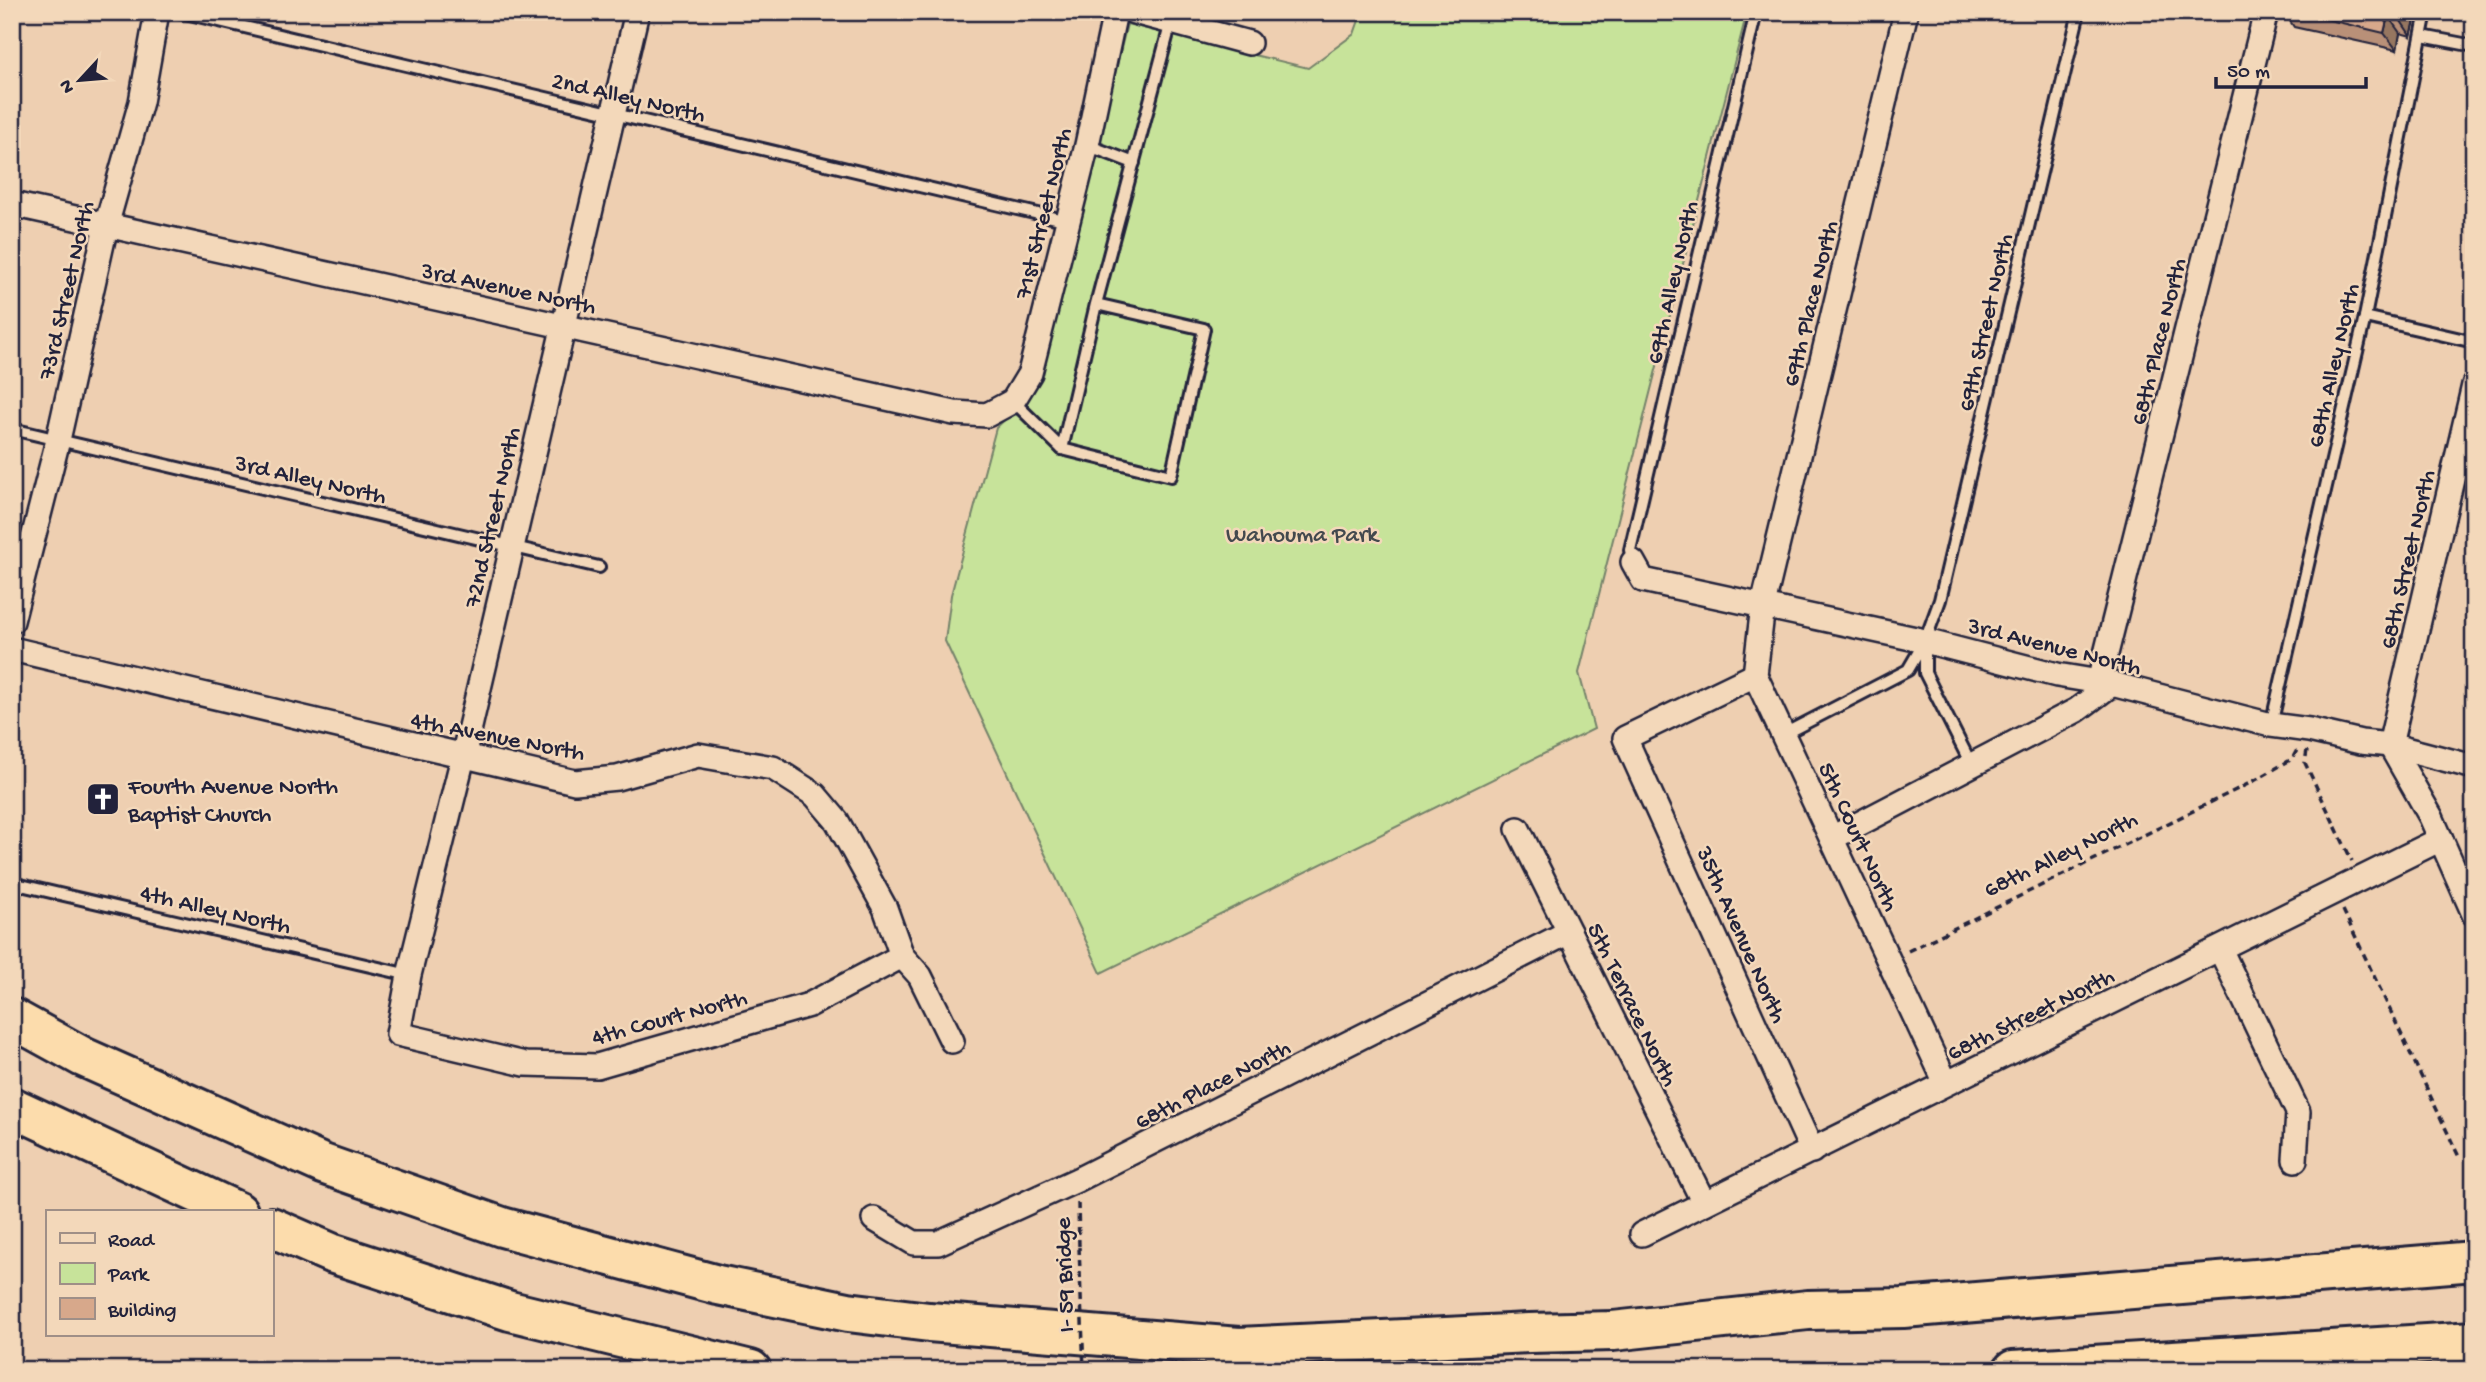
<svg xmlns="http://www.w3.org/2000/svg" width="2486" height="1382" font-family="'Gochi Hand',sans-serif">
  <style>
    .green { fill: #c7e39a; stroke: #74826a; stroke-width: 2 }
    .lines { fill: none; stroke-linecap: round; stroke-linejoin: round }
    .lane-casing { stroke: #22223b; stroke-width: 16 }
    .street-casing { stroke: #22223b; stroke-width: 28 }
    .highway-casing { stroke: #22223b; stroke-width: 44 }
    .path { stroke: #22223b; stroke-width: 3.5; stroke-dasharray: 7 5; stroke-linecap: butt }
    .lane { stroke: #f3d8ba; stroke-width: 10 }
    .street { stroke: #f3d8ba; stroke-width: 23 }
    .highway { stroke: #fcdcac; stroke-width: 38 }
    .path-bridge { stroke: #22223b; stroke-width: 3.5; stroke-dasharray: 7 5; stroke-linecap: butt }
    .wall { fill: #b99078; stroke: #22223b; stroke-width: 2 }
    .shaded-wall { fill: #967661; stroke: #22223b; stroke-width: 2 }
    .building { fill: #d7a88b; stroke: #22223b; stroke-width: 2 }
    .labels { text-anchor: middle; stroke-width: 5; stroke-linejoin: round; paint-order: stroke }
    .street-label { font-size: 24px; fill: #22223b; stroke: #f3d8ba }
    .park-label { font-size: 24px; fill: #43494e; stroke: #f3d8ba }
    .poi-label { font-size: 24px; fill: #22223b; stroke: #f3d8ba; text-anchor: start }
  </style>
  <rect width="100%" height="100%" fill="#eecfb1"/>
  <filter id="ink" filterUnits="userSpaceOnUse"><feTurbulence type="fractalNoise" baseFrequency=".0143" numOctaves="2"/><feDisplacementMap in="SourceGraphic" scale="14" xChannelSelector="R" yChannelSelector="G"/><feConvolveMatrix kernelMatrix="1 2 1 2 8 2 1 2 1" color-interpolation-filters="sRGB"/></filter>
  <g filter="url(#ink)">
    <polygon class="green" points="1362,12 1747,12 1579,673 1594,729 1101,973 945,641 951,595 996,428 1028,398 1040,378 1127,24 1308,68 1354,34"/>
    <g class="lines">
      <g class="lane-casing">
        <g id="lane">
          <polyline points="181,12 1068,221"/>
          <polyline points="2422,36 2474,46"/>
          <polyline points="1087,145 1134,163"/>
          <polyline points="1096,304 1204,329 1171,476 1062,449 1096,304 1171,22"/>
          <polyline points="2365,317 2474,342"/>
          <polyline points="1013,401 1062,449"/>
          <polyline points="12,429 599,567"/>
          <polyline points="1633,562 1630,550 1756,12"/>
          <polyline points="1925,643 1925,673 1972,766"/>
          <polyline points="2271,725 2365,317 2426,12"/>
          <polyline points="1784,734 1908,670 1925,641 1940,600 2079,12"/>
          <polyline points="12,883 409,975"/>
        </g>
      </g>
      <g class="street-casing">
        <g id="street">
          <polyline points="637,12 463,757 409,975 398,1034 525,1064 597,1066 809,1005 902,956"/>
          <polyline points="1134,12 1249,43"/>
          <polyline points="1906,12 1763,605 1755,675 1946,1083"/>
          <polyline points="12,204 954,413 987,415 1013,401 1030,373 1087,145 1115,12"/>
          <polyline points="2474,385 2390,745 2431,817 2474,914"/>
          <polyline points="1633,562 1643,580 1925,641 2057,675 2112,684 2271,725 2309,730 2361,742 2390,745 2474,767"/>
          <polyline points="12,621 58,440 106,226 141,102 157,12"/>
          <polyline points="12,649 575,782 617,778 698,755 773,768 815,795 837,821 885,908 902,956 920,976 952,1041"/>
          <polyline points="1755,675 1625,738 1812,1151"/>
          <polyline points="2099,682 2266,12"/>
          <polyline points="1518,829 1704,1203"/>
          <polyline points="1832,838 2077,710 2112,684"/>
          <polyline points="2220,949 2298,1112 2295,1160"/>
          <polyline points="874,1219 914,1243 938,1243 1077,1180 1569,932"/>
          <polyline points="1642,1234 2441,839"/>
        </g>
      </g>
      <g class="highway-casing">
        <g id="highway">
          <polyline points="12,1018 83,1057 323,1164 502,1227 718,1285 848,1312 929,1322 1239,1347 1529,1333 1613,1331 1808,1310 1903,1308 2474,1261"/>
          <polyline points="12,1107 238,1212"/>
          <polyline points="271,1227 331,1253 510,1311 751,1370"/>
          <polyline points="2013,1370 2474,1341"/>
        </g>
      </g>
      <g class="path">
        <polyline points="2307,750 2305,763 2352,861"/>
        <polyline points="2343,910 2460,1159"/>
        <polyline points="1908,951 2252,782 2292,759 2297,750"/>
        <polyline points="1078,1203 1079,1247"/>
      </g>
      <use href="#lane" class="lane"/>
      <use href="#street" class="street"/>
      <use href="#highway" class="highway"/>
      <polyline class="path-bridge" points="1079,1247 1084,1370"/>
    </g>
    <polygon class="wall" points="2284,12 2417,12 2411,36 2400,33 2397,50 2294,27"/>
    <g class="shaded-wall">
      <polygon points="2400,12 2417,12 2411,36 2399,18"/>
      <polygon points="2388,16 2400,33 2397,50 2384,33"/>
    </g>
    <polygon class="building" points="2296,12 2400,12 2399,18 2388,16 2384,33"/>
  </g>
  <defs>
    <g id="church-square" transform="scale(1.75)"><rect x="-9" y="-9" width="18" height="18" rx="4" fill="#22223b" stroke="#f3d8ba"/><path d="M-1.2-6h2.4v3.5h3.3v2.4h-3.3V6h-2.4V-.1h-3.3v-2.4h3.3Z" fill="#fff"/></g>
  </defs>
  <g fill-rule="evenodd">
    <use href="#church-square" x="103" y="799"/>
  </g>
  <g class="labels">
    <g class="street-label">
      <text transform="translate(629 96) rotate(13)" y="8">2nd Alley North</text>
      <text transform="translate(1042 213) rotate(-76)" y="8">71st Street North</text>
      <text transform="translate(1671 282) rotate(-77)" y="8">69th Alley North</text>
      <text transform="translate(509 287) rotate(12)" y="8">3rd Avenue North</text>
      <text transform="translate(65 290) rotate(-77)" y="8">73rd Street North</text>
      <text transform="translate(1809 303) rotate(-76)" y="8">69th Place North</text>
      <text transform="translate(1984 322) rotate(-77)" y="8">69th Street North</text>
      <text transform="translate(2157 341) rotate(-76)" y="8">68th Place North</text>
      <text transform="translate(2332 365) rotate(-77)" y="8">68th Alley North</text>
      <text transform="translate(311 478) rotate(13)" y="8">3rd Alley North</text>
      <text transform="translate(491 517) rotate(-77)" y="8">72nd Street North</text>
      <text transform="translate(2406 559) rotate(-77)" y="8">68th Street North</text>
      <text transform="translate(2055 645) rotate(14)" y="8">3rd Avenue North</text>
      <text transform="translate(498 735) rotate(11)" y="8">4th Avenue North</text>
      <text transform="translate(1860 836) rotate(65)" y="8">5th Court North</text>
      <text transform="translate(2060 853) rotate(-26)" y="8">68th Alley North</text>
      <text transform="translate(216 908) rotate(13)" y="8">4th Alley North</text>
      <text transform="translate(1743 934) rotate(66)" y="8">35th Avenue North</text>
      <text transform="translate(1634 1004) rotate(64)" y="8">5th Terrace North</text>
      <text transform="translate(2030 1013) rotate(-26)" y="8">68th Street North</text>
      <text transform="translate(669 1016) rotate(-15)" y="8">4th Court North</text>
      <text transform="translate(1212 1083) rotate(-27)" y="8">68th Place North</text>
      <text transform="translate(1063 1275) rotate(-92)" y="8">I- 59 Bridge</text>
    </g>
    <g class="park-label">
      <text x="1302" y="541">Wahouma Park</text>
    </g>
    <g class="poi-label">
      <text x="128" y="793">Fourth Avenue North<tspan x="128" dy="28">Baptist Church</tspan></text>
    </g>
  </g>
  <rect width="2486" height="1382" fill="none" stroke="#f3d8ba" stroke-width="42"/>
  <rect x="21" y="21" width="2444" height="1340" fill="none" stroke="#22223b" stroke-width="2.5" filter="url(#ink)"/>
  <rect x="46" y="1210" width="228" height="126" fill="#f3d8ba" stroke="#9f8f87" stroke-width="2"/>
  <rect x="60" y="1233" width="35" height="10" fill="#f3d8ba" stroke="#9f8f87" stroke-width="2"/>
  <text x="108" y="1246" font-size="21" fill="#22223b">Road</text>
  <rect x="60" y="1263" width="35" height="21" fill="#c7e39a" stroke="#9f8f87" stroke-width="2"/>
  <text x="108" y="1280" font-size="21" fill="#22223b">Park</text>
  <rect x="60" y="1298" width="35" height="21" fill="#d7a88b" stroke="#9f8f87" stroke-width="2"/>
  <text x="108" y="1316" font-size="21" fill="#22223b">Building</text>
  <g transform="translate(80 80) rotate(244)" stroke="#f3d8ba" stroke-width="5" paint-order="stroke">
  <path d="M0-5L12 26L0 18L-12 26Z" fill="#22223b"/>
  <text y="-10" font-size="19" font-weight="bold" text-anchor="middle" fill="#22223b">N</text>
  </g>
  <path d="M2216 77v10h150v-10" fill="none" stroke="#22223b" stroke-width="3.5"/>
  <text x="2227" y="77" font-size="21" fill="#22223b" stroke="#f3d8ba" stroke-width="5" paint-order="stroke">50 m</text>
</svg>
